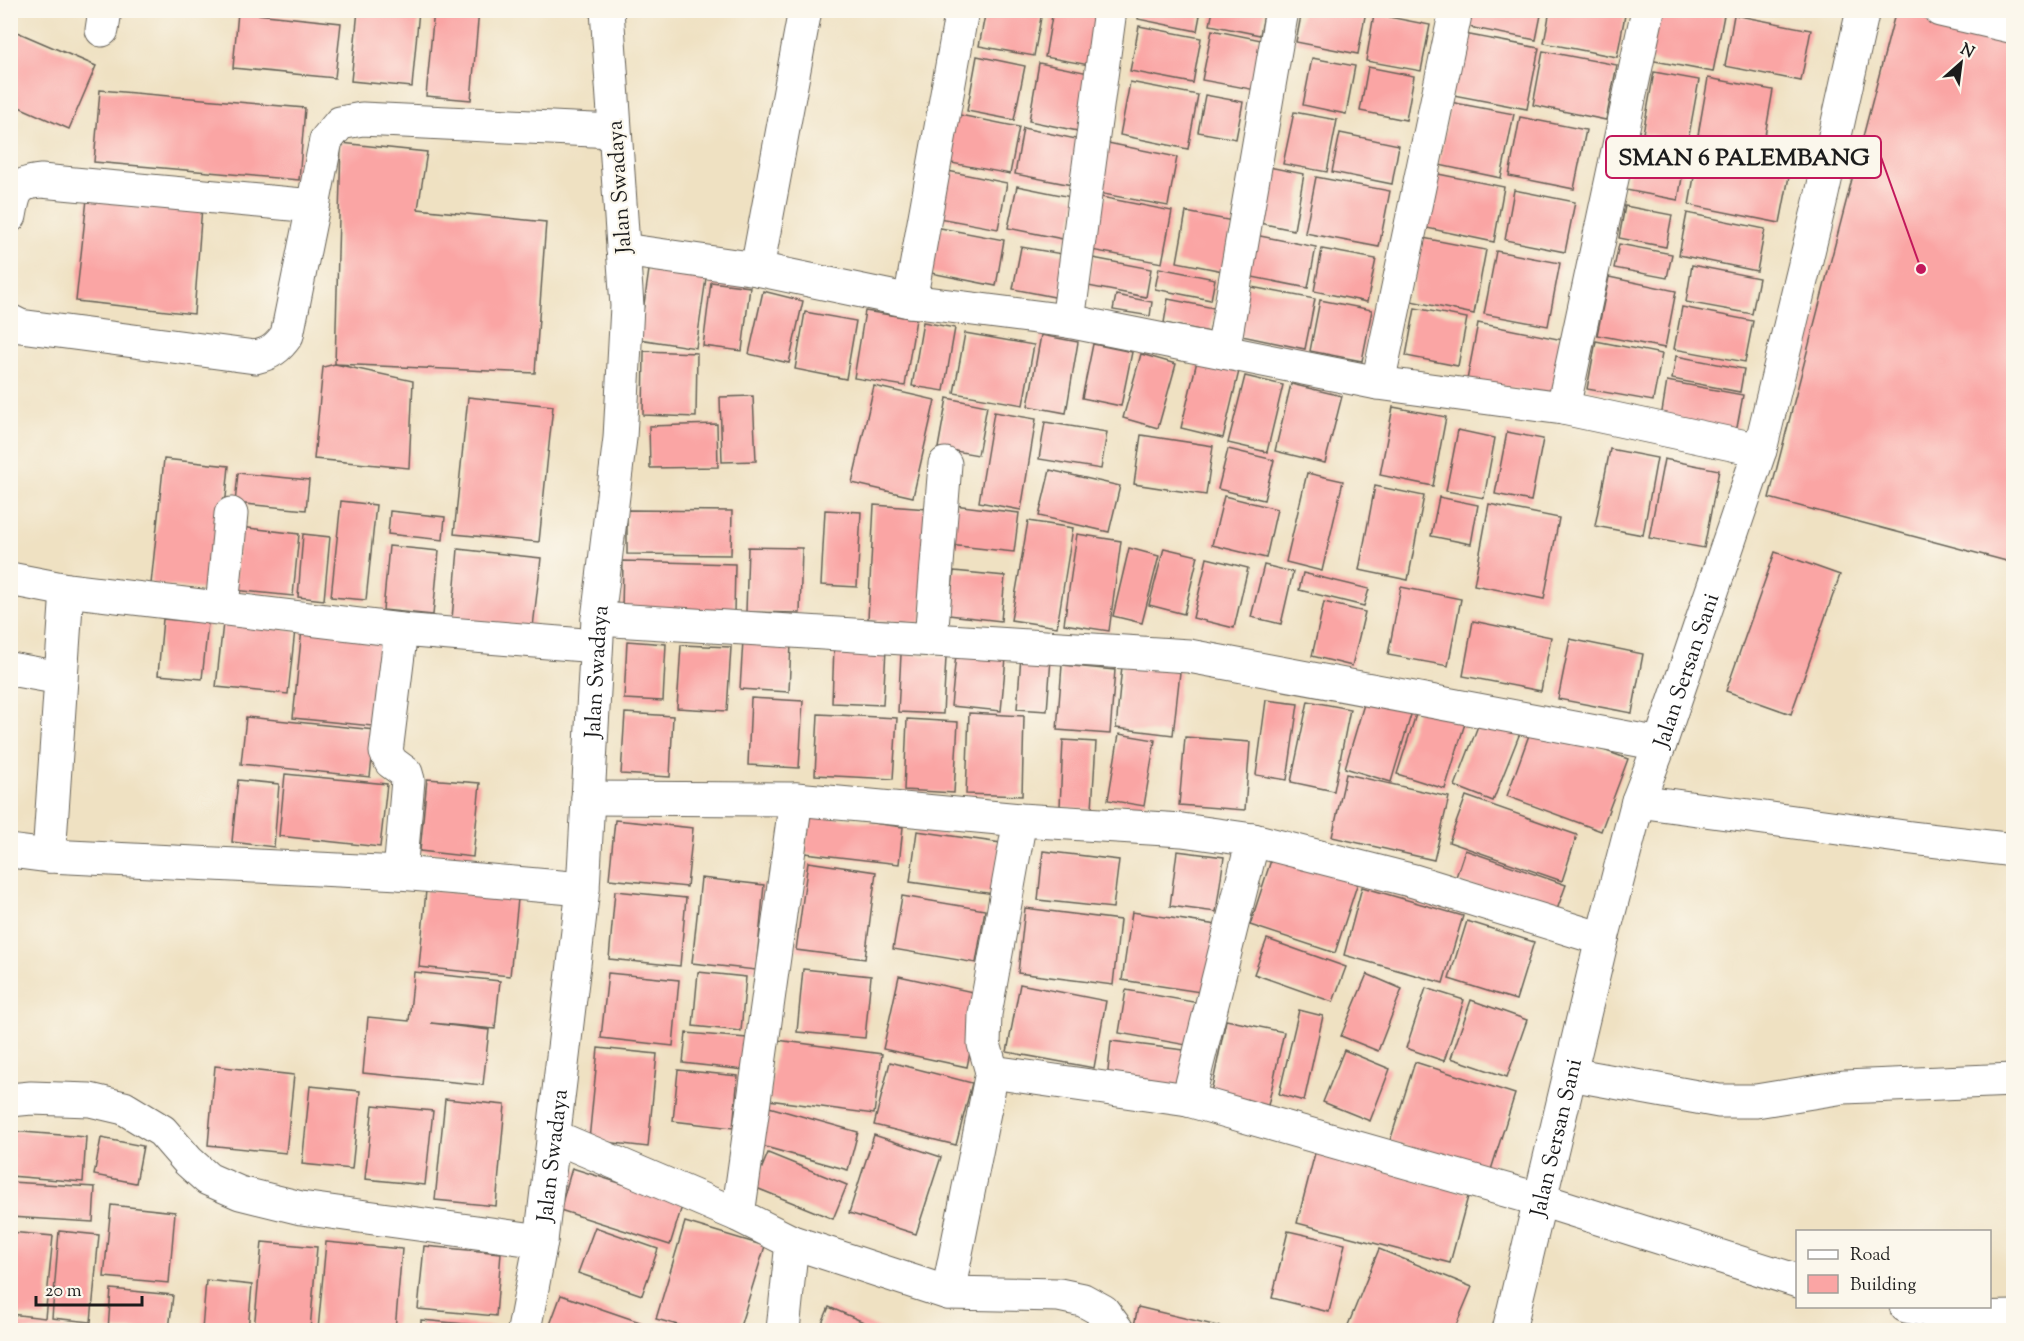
<svg xmlns="http://www.w3.org/2000/svg" width="2024" height="1341" font-family="'Sorts Mill Goudy',serif">
  <style>
    .building { fill: #faa5a4 }
    .lines { fill: none; stroke-linecap: round; stroke-linejoin: round }
    .minor-casing { stroke: #666156; stroke-width: 35 }
    .minor { stroke: #fff; stroke-width: 33 }
    .labels { text-anchor: middle; stroke-width: 4.5; stroke-linejoin: round; paint-order: stroke }
    .street-label { font-size: 22px; fill: #1c1c1c; stroke: #fbf7ec }
    .leader { fill: none; stroke: #c2185b; stroke-width: 2 }
    .callout-dot { fill: #c2185b; stroke: #fbf7ec; stroke-width: 2 }
    .callout { fill: #fbf7ec; stroke: #c2185b; stroke-width: 2 }
    .callout-label { font-size: 24px; text-anchor: middle; font-weight: bold; fill: #1c1c1c }
  </style>
  <rect width="100%" height="100%" fill="#fbf7ec"/>
  <filter id="ink" filterUnits="userSpaceOnUse"><feTurbulence type="fractalNoise" baseFrequency=".0167" numOctaves="2"/><feDisplacementMap in="SourceGraphic" scale="12" xChannelSelector="R" yChannelSelector="G"/><feConvolveMatrix kernelMatrix="1 2 1 2 8 2 1 2 1" color-interpolation-filters="sRGB"/></filter>
  <filter id="wash" filterUnits="userSpaceOnUse"><feTurbulence type="fractalNoise" baseFrequency=".008" numOctaves="4" result="noise"/><feDisplacementMap in="SourceGraphic" scale="24" xChannelSelector="R" yChannelSelector="G"/><feGaussianBlur stdDeviation="1.35" result="paint"/><feColorMatrix in="noise" values="0 0 0 0 0 0 0 0 0 0 0 0 0 0 0 0 0 1.4 0 .05"/><feComposite in="paint" operator="in"/></filter>
  <g filter="url(#wash)">
    <rect width="100%" height="100%" fill="#efe1c2"/>
    <g id="blocks">
      <g class="building">
        <polygon points="177,10 203,10 203,16"/>
        <polygon points="358,10 419,10 412,87 351,81"/>
        <polygon points="434,10 479,10 471,100 426,96"/>
        <polygon points="986,10 1042,12 1034,56 979,46"/>
        <polygon points="1053,10 1073,10 1099,16 1089,65 1045,57"/>
        <polygon points="1139,10 1201,10 1197,31 1138,19"/>
        <polygon points="1213,10 1265,10 1260,35 1210,25"/>
        <polygon points="1302,10 1366,11 1358,54 1296,42"/>
        <polygon points="1461,10 1542,10 1536,40 1458,25"/>
        <polygon points="1550,10 1626,10 1617,57 1544,43"/>
        <polygon points="1654,10 1725,10 1713,72 1644,59"/>
        <polygon points="1896,10 2014,39 2014,563 1769,498"/>
        <polygon points="238,12 341,23 335,78 233,68"/>
        <polygon points="1374,14 1430,25 1421,71 1366,61"/>
        <polygon points="1734,15 1811,30 1801,81 1725,66"/>
        <polygon points="1139,26 1201,38 1193,83 1130,71"/>
        <polygon points="10,29 96,66 69,129 10,103"/>
        <polygon points="1212,30 1271,42 1261,91 1202,80"/>
        <polygon points="1459,33 1539,48 1527,109 1448,94"/>
        <polygon points="1543,51 1617,65 1606,120 1533,105"/>
        <polygon points="977,56 1025,66 1014,120 967,111"/>
        <polygon points="1312,58 1355,66 1346,114 1303,105"/>
        <polygon points="1039,63 1089,73 1078,131 1029,121"/>
        <polygon points="1368,67 1414,76 1406,120 1360,111"/>
        <polygon points="1654,72 1699,80 1688,141 1643,133"/>
        <polygon points="1708,78 1773,90 1763,147 1698,135"/>
        <polygon points="1130,82 1198,95 1188,149 1120,135"/>
        <polygon points="100,90 305,108 299,180 94,162"/>
        <polygon points="1205,95 1243,102 1236,139 1198,132"/>
        <polygon points="1450,102 1514,114 1501,178 1439,165"/>
        <polygon points="1294,112 1337,120 1327,172 1283,164"/>
        <polygon points="955,114 1019,127 1010,174 946,162"/>
        <polygon points="1520,117 1586,130 1574,189 1509,176"/>
        <polygon points="1023,128 1081,140 1072,185 1015,174"/>
        <polygon points="1340,133 1399,145 1392,184 1332,172"/>
        <polygon points="1635,140 1687,150 1678,200 1626,190"/>
        <polygon points="341,143 427,152 418,209 546,222 535,373 335,364"/>
        <polygon points="1108,143 1177,157 1168,206 1098,193"/>
        <polygon points="1700,143 1792,161 1780,223 1689,205"/>
        <polygon points="1269,167 1304,174 1294,230 1259,223"/>
        <polygon points="943,170 1007,183 998,229 933,217"/>
        <polygon points="1433,173 1504,187 1494,242 1422,227"/>
        <polygon points="1316,177 1390,191 1379,247 1305,233"/>
        <polygon points="1017,186 1076,198 1068,240 1008,228"/>
        <polygon points="1514,190 1575,202 1565,252 1505,240"/>
        <polygon points="1101,197 1172,211 1162,263 1091,250"/>
        <polygon points="87,199 202,206 194,314 76,301"/>
        <polygon points="1625,206 1672,215 1666,247 1619,238"/>
        <polygon points="1186,212 1233,221 1223,271 1177,262"/>
        <polygon points="1687,213 1765,229 1757,271 1679,255"/>
        <polygon points="930,226 1004,240 996,286 921,271"/>
        <polygon points="1250,234 1316,247 1308,288 1242,275"/>
        <polygon points="1423,238 1486,250 1474,314 1411,301"/>
        <polygon points="1619,244 1672,254 1667,278 1614,268"/>
        <polygon points="1021,247 1074,256 1065,299 1013,289"/>
        <polygon points="1322,249 1376,259 1367,302 1314,291"/>
        <polygon points="1496,251 1560,263 1548,326 1484,314"/>
        <polygon points="1093,258 1151,269 1146,297 1088,286"/>
        <polygon points="1692,265 1759,278 1752,314 1686,302"/>
        <polygon points="1159,268 1215,279 1211,300 1155,289"/>
        <polygon points="649,270 706,278 696,348 639,339"/>
        <polygon points="1609,277 1676,291 1665,348 1597,335"/>
        <polygon points="711,282 750,287 742,351 703,346"/>
        <polygon points="1246,286 1315,299 1305,349 1237,335"/>
        <polygon points="763,291 803,301 789,363 749,354"/>
        <polygon points="1116,295 1152,302 1150,316 1113,310"/>
        <polygon points="1168,299 1214,308 1210,332 1164,323"/>
        <polygon points="1320,300 1372,310 1362,361 1310,351"/>
        <polygon points="1682,307 1753,321 1745,362 1674,349"/>
        <polygon points="1415,308 1467,318 1458,366 1406,356"/>
        <polygon points="865,311 916,319 905,386 854,378"/>
        <polygon points="805,312 856,321 846,379 795,369"/>
        <polygon points="923,322 955,328 944,391 912,386"/>
        <polygon points="1478,323 1563,340 1553,396 1467,380"/>
        <polygon points="965,333 1034,345 1023,405 954,393"/>
        <polygon points="1041,335 1078,342 1066,413 1028,406"/>
        <polygon points="1596,341 1662,354 1653,401 1587,389"/>
        <polygon points="1093,344 1132,352 1121,406 1082,398"/>
        <polygon points="644,351 697,353 696,417 643,415"/>
        <polygon points="1141,354 1176,364 1158,428 1123,418"/>
        <polygon points="1676,356 1744,369 1740,392 1672,379"/>
        <polygon points="1197,361 1239,371 1223,438 1181,428"/>
        <polygon points="335,364 413,381 409,468 314,459 323,367"/>
        <polygon points="1245,376 1283,385 1267,452 1228,443"/>
        <polygon points="1667,381 1743,395 1735,438 1660,424"/>
        <polygon points="1291,384 1342,396 1325,463 1275,451"/>
        <polygon points="874,386 935,400 913,497 852,483"/>
        <polygon points="753,396 756,461 722,462 720,397"/>
        <polygon points="468,397 553,406 539,542 454,534"/>
        <polygon points="947,398 987,406 978,455 938,448"/>
        <polygon points="1393,407 1446,417 1433,486 1380,475"/>
        <polygon points="994,412 1036,419 1021,510 979,502"/>
        <polygon points="1045,422 1107,432 1101,469 1039,459"/>
        <polygon points="717,424 718,467 650,468 649,426"/>
        <polygon points="1458,430 1495,438 1484,498 1446,491"/>
        <polygon points="1507,432 1543,439 1531,501 1495,494"/>
        <polygon points="1141,435 1213,446 1206,495 1134,484"/>
        <polygon points="1228,449 1274,460 1264,500 1218,489"/>
        <polygon points="1610,449 1657,458 1643,535 1595,526"/>
        <polygon points="164,459 229,466 217,591 151,584"/>
        <polygon points="1664,459 1719,470 1704,548 1649,538"/>
        <polygon points="1050,470 1120,486 1109,532 1039,516"/>
        <polygon points="238,473 309,480 306,510 235,503"/>
        <polygon points="1307,473 1343,481 1322,571 1286,562"/>
        <polygon points="1375,486 1424,496 1408,580 1359,570"/>
        <polygon points="1224,496 1277,509 1266,558 1212,545"/>
        <polygon points="1439,497 1478,505 1471,544 1431,536"/>
        <polygon points="341,501 376,505 366,600 331,597"/>
        <polygon points="1489,504 1559,518 1544,599 1474,585"/>
        <polygon points="874,505 928,509 921,623 868,619"/>
        <polygon points="954,505 1019,513 1014,552 949,545"/>
        <polygon points="627,510 732,511 731,555 627,554"/>
        <polygon points="825,510 861,512 857,587 821,585"/>
        <polygon points="390,511 445,517 443,540 388,534"/>
        <polygon points="1028,521 1073,528 1057,627 1011,620"/>
        <polygon points="240,527 299,534 293,596 234,590"/>
        <polygon points="303,534 330,537 324,600 298,597"/>
        <polygon points="1077,534 1121,541 1109,631 1064,624"/>
        <polygon points="389,546 439,551 433,615 383,610"/>
        <polygon points="748,547 802,548 800,613 746,612"/>
        <polygon points="1129,548 1159,556 1142,623 1113,616"/>
        <polygon points="1164,548 1198,556 1184,614 1149,605"/>
        <polygon points="458,549 541,558 533,627 452,619"/>
        <polygon points="1775,552 1840,575 1791,714 1726,691"/>
        <polygon points="1207,558 1248,568 1234,628 1193,618"/>
        <polygon points="623,561 735,564 734,614 622,611"/>
        <polygon points="1264,565 1293,572 1281,624 1251,617"/>
        <polygon points="954,571 1005,576 1001,621 949,615"/>
        <polygon points="1303,573 1369,589 1364,606 1299,590"/>
        <polygon points="1401,587 1461,599 1448,666 1388,655"/>
        <polygon points="1324,602 1365,612 1352,666 1312,656"/>
        <polygon points="163,619 208,623 202,679 158,675"/>
        <polygon points="1473,621 1551,637 1541,691 1463,676"/>
        <polygon points="223,623 295,630 288,694 216,687"/>
        <polygon points="302,629 391,638 382,727 293,718"/>
        <polygon points="1570,639 1643,654 1632,713 1558,699"/>
        <polygon points="743,640 791,643 789,692 740,689"/>
        <polygon points="627,641 666,644 663,701 624,699"/>
        <polygon points="681,645 731,647 727,711 677,708"/>
        <polygon points="834,646 886,649 883,705 832,703"/>
        <polygon points="901,654 946,657 943,714 898,712"/>
        <polygon points="956,654 1006,658 1001,711 951,706"/>
        <polygon points="1021,656 1051,659 1047,711 1017,709"/>
        <polygon points="1062,665 1115,670 1110,734 1057,730"/>
        <polygon points="1122,666 1180,672 1173,735 1116,728"/>
        <polygon points="1367,694 1413,708 1391,782 1345,768"/>
        <polygon points="751,698 803,701 799,768 748,765"/>
        <polygon points="1266,700 1298,704 1287,780 1256,775"/>
        <polygon points="1308,701 1350,709 1334,791 1291,782"/>
        <polygon points="1419,705 1466,720 1445,789 1397,774"/>
        <polygon points="625,713 673,716 670,777 621,774"/>
        <polygon points="969,713 1024,716 1022,796 966,794"/>
        <polygon points="818,714 897,718 893,779 815,775"/>
        <polygon points="246,717 375,730 370,777 241,764"/>
        <polygon points="1481,718 1520,733 1493,801 1455,786"/>
        <polygon points="907,719 958,722 954,793 904,790"/>
        <polygon points="1533,724 1628,759 1601,831 1507,796"/>
        <polygon points="1119,734 1155,740 1144,806 1108,800"/>
        <polygon points="1185,737 1250,742 1245,810 1179,805"/>
        <polygon points="1063,740 1096,742 1092,809 1060,807"/>
        <polygon points="285,774 387,784 380,847 279,836"/>
        <polygon points="1346,774 1449,797 1434,860 1332,837"/>
        <polygon points="427,779 480,783 473,857 420,851"/>
        <polygon points="238,780 279,784 274,847 232,842"/>
        <polygon points="1466,796 1577,835 1562,881 1449,842"/>
        <polygon points="810,815 903,827 899,864 805,853"/>
        <polygon points="615,820 693,828 687,887 609,879"/>
        <polygon points="917,831 1001,843 994,894 910,882"/>
        <polygon points="1465,850 1566,885 1555,915 1455,880"/>
        <polygon points="1043,851 1119,860 1113,908 1038,900"/>
        <polygon points="1177,851 1224,857 1216,912 1170,906"/>
        <polygon points="1273,854 1358,882 1335,953 1250,925"/>
        <polygon points="808,862 876,872 865,959 796,950"/>
        <polygon points="701,878 764,885 756,970 692,963"/>
        <polygon points="1362,887 1463,916 1443,983 1344,955"/>
        <polygon points="426,890 518,899 510,976 419,967"/>
        <polygon points="615,891 686,898 680,966 609,959"/>
        <polygon points="902,896 985,910 976,963 893,949"/>
        <polygon points="1025,908 1120,920 1113,985 1018,973"/>
        <polygon points="1132,912 1223,926 1213,994 1122,980"/>
        <polygon points="1467,921 1534,942 1516,1000 1449,979"/>
        <polygon points="1267,939 1346,967 1333,1002 1254,974"/>
        <polygon points="803,969 871,976 865,1038 797,1032"/>
        <polygon points="414,972 500,981 495,1029 431,1023 489,1030 483,1085 363,1073 368,1017 409,1021"/>
        <polygon points="698,972 746,977 741,1031 693,1026"/>
        <polygon points="608,973 679,980 673,1046 601,1038"/>
        <polygon points="1367,974 1402,989 1378,1051 1341,1036"/>
        <polygon points="899,976 982,994 967,1067 883,1049"/>
        <polygon points="1020,984 1106,1001 1094,1068 1007,1052"/>
        <polygon points="1426,988 1464,1000 1444,1061 1406,1048"/>
        <polygon points="1126,990 1199,1003 1192,1046 1119,1033"/>
        <polygon points="1471,1000 1527,1020 1507,1077 1451,1058"/>
        <polygon points="1299,1010 1323,1016 1304,1101 1279,1094"/>
        <polygon points="1226,1020 1284,1032 1267,1110 1210,1097"/>
        <polygon points="686,1033 747,1038 744,1070 683,1063"/>
        <polygon points="777,1040 882,1054 874,1114 769,1100"/>
        <polygon points="1111,1041 1192,1051 1188,1091 1107,1081"/>
        <polygon points="598,1048 657,1054 648,1147 589,1140"/>
        <polygon points="1344,1050 1390,1069 1370,1121 1323,1102"/>
        <polygon points="890,1062 972,1083 956,1145 874,1125"/>
        <polygon points="1415,1062 1515,1094 1490,1173 1390,1141"/>
        <polygon points="215,1066 294,1075 286,1153 208,1145"/>
        <polygon points="678,1070 738,1076 733,1128 673,1121"/>
        <polygon points="310,1086 360,1091 352,1169 302,1164"/>
        <polygon points="445,1099 505,1105 496,1206 435,1200"/>
        <polygon points="373,1105 433,1111 425,1185 365,1179"/>
        <polygon points="762,1105 858,1132 848,1170 751,1143"/>
        <polygon points="10,1131 86,1137 83,1182 10,1176"/>
        <polygon points="874,1135 941,1157 916,1234 849,1213"/>
        <polygon points="101,1138 143,1146 136,1183 94,1175"/>
        <polygon points="768,1153 847,1185 833,1219 754,1187"/>
        <polygon points="1315,1153 1469,1193 1450,1263 1297,1223"/>
        <polygon points="572,1168 683,1203 670,1245 560,1210"/>
        <polygon points="10,1182 95,1187 93,1222 10,1217"/>
        <polygon points="111,1205 175,1212 169,1283 104,1277"/>
        <polygon points="685,1222 765,1246 739,1330 696,1330 656,1319"/>
        <polygon points="595,1227 658,1249 642,1295 578,1273"/>
        <polygon points="59,1231 99,1235 91,1322 52,1318"/>
        <polygon points="1288,1231 1345,1244 1329,1312 1272,1298"/>
        <polygon points="10,1232 53,1236 45,1318 10,1314"/>
        <polygon points="262,1242 317,1247 310,1330 254,1330"/>
        <polygon points="326,1242 402,1249 395,1330 318,1330"/>
        <polygon points="424,1246 501,1253 496,1316 418,1309"/>
        <polygon points="1379,1249 1472,1287 1454,1330 1346,1330"/>
        <polygon points="206,1280 252,1285 248,1330 202,1330"/>
        <polygon points="111,1289 173,1295 169,1330 108,1330"/>
        <polygon points="561,1295 663,1330 548,1330"/>
        <polygon points="829,1307 882,1330 819,1330"/>
        <polygon points="1138,1307 1222,1327 1222,1330 1133,1330"/>
        <polygon points="421,1320 497,1327 496,1330 421,1330"/>
        <polygon points="10,1323 65,1328 65,1330 10,1330"/>
      </g>
    </g>
  </g>
  <g filter="url(#ink)">
    <use href="#blocks" fill-opacity="0" stroke="#666156" stroke-width="1.5"/>
    <g class="lines">
      <g class="minor-casing">
        <g id="minor">
          <polyline points="1940,10 2014,27"/>
          <polyline points="102,30 105,10"/>
          <path d="M 10,216 C 14,193 15,183 41,181 L 313,206 L 326,140 L 340,123 L 362,119 L 614,131"/>
          <polyline points="623,250 757,269 910,301 1068,321 1378,383 1563,408 1760,450"/>
          <polyline points="757,269 805,10"/>
          <polyline points="910,301 962,10"/>
          <path d="M 10,321 L 20,326 L 255,357 C 270,354 278,348 287,335 L 313,206"/>
          <polyline points="1068,321 1110,10"/>
          <polyline points="1223,352 1282,10"/>
          <polyline points="1378,383 1456,10"/>
          <polyline points="1563,408 1648,10"/>
          <polyline points="10,579 67,590 401,630 596,646"/>
          <polyline points="222,607 231,514"/>
          <polyline points="598,619 1189,656 1660,744"/>
          <polyline points="931,640 945,464"/>
          <polyline points="10,669 61,678"/>
          <polyline points="588,798 796,799 1020,820 1182,830 1253,840 1414,881 1602,939"/>
          <polyline points="1638,801 1912,838 2014,850"/>
          <polyline points="10,851 49,856 400,873 583,889"/>
          <polyline points="49,856 67,590"/>
          <polyline points="400,873 408,780 406,773 391,762 386,752 401,630"/>
          <polyline points="992,1072 1188,1100 1541,1200 1798,1281"/>
          <polyline points="1570,1074 1719,1101 1756,1101 1844,1087 2014,1080"/>
          <polyline points="10,1100 31,1098 90,1100 124,1108 162,1131 188,1161 208,1179 240,1193 301,1208 541,1241"/>
          <polyline points="1188,1100 1253,840"/>
          <polyline points="553,1136 738,1215 792,1242 948,1293 1059,1295 1083,1300 1103,1311 1117,1330"/>
          <polyline points="738,1215 796,799"/>
          <polyline points="948,1293 992,1072 984,1044 985,1014 1020,820"/>
          <polyline points="1906,1306 1970,1318 2014,1317"/>
          <path id="s1" d="M 524,1330 L 541,1241 L 583,889 L 598,619 L 620,438 L 627,306 L 607,10"/>
          <polyline points="783,1330 792,1242"/>
          <path id="s2" d="M 1509,1330 L 1602,939 L 1638,801 L 1660,744 L 1760,450 L 1822,194 L 1863,10"/>
        </g>
      </g>
      <use href="#minor" class="minor"/>
    </g>
  </g>
  <g class="labels">
    <g class="street-label">
      <text transform="translate(618 187) rotate(-94)" y="8">Jalan Swadaya</text>
      <text dy="8" stroke="none"><textPath href="#s2" startOffset="684">Jalan Sersan Sani</textPath></text>
      <text dy="8" stroke="none"><textPath href="#s1" startOffset="663">Jalan Swadaya</textPath></text>
      <text dy="8" stroke="none"><textPath href="#s2" startOffset="198">Jalan Sersan Sani</textPath></text>
      <text dy="8" stroke="none"><textPath href="#s1" startOffset="177">Jalan Swadaya</textPath></text>
    </g>
  </g>
  <path class="leader" d="M1921 269L1881 157"/>
  <circle class="callout-dot" cx="1921" cy="269" r="6"/>
  <rect class="callout" x="1606" y="136" width="275" height="42" rx="6"/>
  <g class="callout-label">
    <text x="1744" y="165">SMAN 6 PALEMBANG</text>
  </g>
  <rect width="2024" height="1341" fill="none" stroke="#fbf7ec" stroke-width="36"/>
  <rect x="1796" y="1230" width="195" height="78" fill="#fbf7ec" stroke="#a29f99" stroke-width="1.5"/>
  <rect x="1808" y="1250" width="30" height="9" fill="#ffffff" stroke="#a29f99" stroke-width="1.5"/>
  <text x="1850" y="1260" font-size="18" fill="#1c1c1c">Road</text>
  <rect x="1808" y="1275" width="30" height="18" fill="#faa5a4" stroke="#a29f99" stroke-width="1.5"/>
  <text x="1850" y="1290" font-size="18" fill="#1c1c1c">Building</text>
  <g transform="translate(1961 63) rotate(28)" stroke="#fbf7ec" stroke-width="4.5" paint-order="stroke">
  <path d="M0-4.5L10 22L0 15L-10 22Z" fill="#1c1c1c"/>
  <text y="-9" font-size="16" font-weight="bold" text-anchor="middle" fill="#1c1c1c">N</text>
  </g>
  <path d="M36 1296v9h106v-9" fill="none" stroke="#1c1c1c" stroke-width="3"/>
  <text x="45" y="1296" font-size="18" fill="#1c1c1c" stroke="#fbf7ec" stroke-width="4.5" paint-order="stroke">20 m</text>
</svg>
